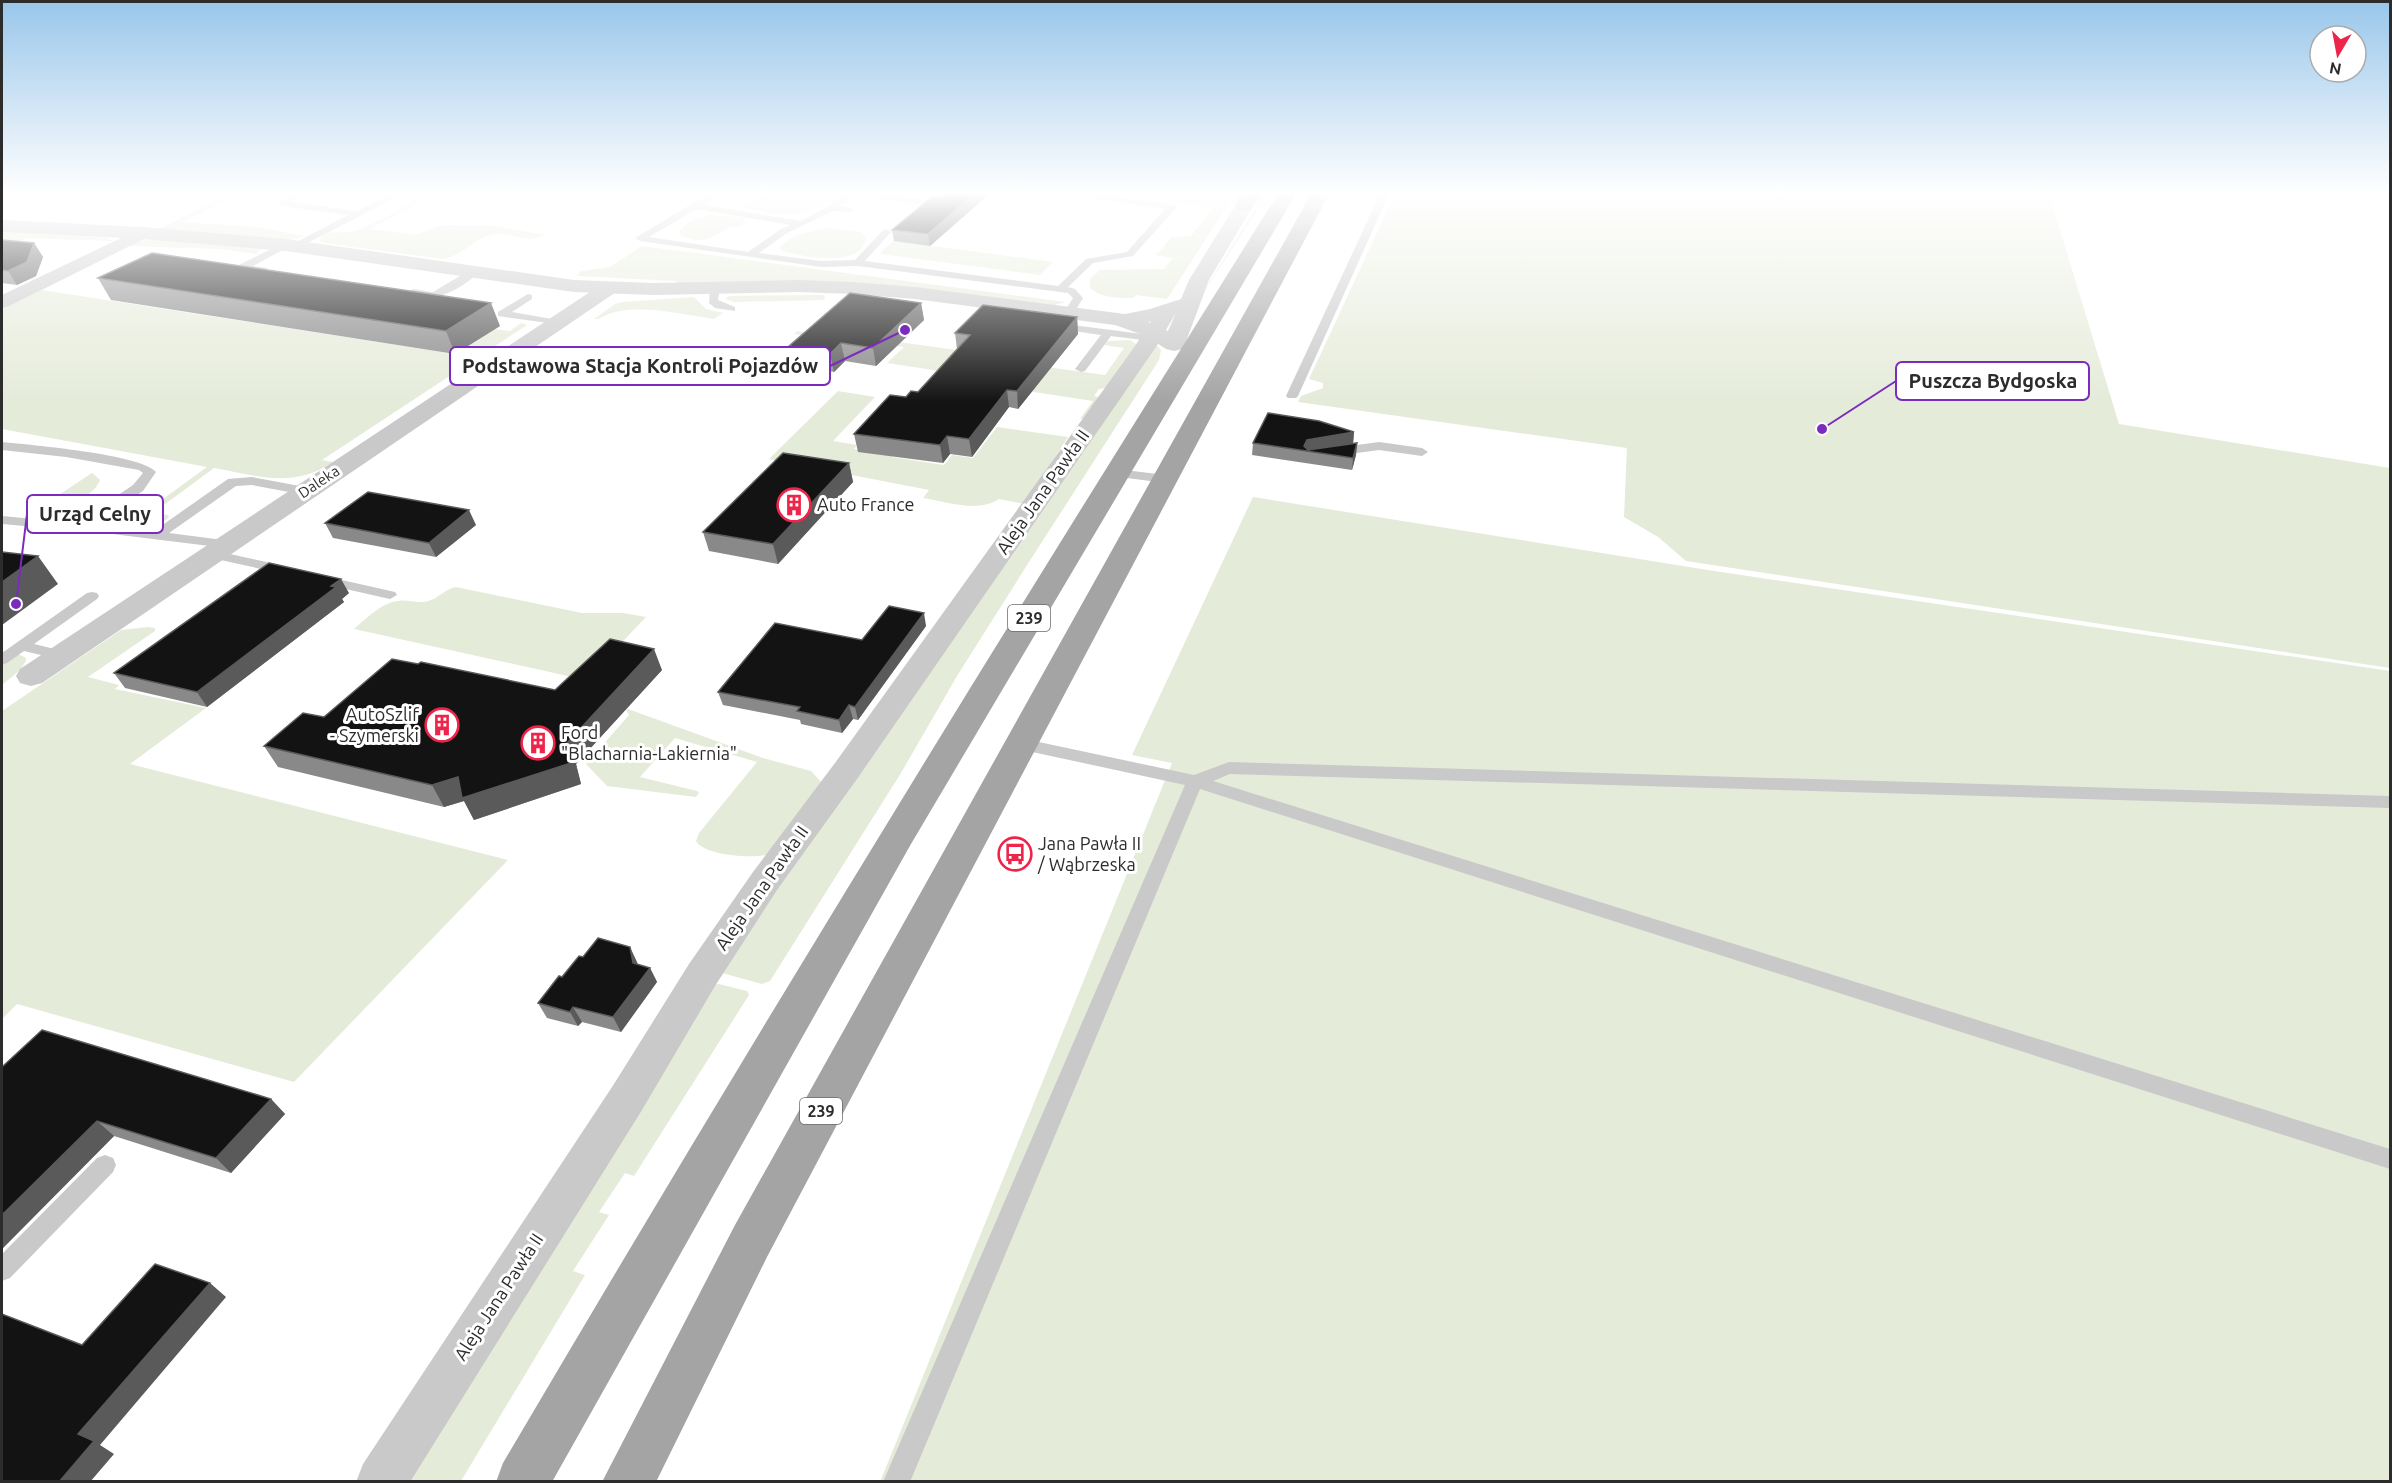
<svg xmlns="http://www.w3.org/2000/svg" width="2392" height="1483" font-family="Ubuntu,sans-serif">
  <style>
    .green { fill: #e5ebd9 }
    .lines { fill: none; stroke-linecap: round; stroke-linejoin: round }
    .service { fill: #c9c9c9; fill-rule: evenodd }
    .minor { fill: #c9c9c9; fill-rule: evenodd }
    .tertiary { fill: #c9c9c9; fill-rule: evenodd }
    .primary { fill: #a4a4a4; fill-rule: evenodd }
    .wall { fill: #898989 }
    .shaded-wall { fill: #5a5a5a }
    .building { fill: #131313; stroke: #5a5a5a; stroke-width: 1.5 }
    .labels { text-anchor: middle; stroke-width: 6; stroke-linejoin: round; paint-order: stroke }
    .far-street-label { font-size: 15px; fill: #2c2c2c; stroke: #fff }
    .shield { fill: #fff; stroke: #6b6b6b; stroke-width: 1.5 }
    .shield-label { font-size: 16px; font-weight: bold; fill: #2c2c2c }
    .street-label { font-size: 18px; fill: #2c2c2c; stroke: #fff }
    .poi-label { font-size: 18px; fill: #2c2c2c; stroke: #fff; text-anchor: start }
    .leader { fill: none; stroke: #7b2cbf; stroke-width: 2 }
    .callout-dot { fill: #7b2cbf; stroke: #fff; stroke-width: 2 }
    .callout { fill: #fff; stroke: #7b2cbf; stroke-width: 2 }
    .callout-label { font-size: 20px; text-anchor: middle; font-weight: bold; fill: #2c2c2c }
  </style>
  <rect width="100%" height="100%" fill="#fff"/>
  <g class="green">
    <polygon points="228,194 241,194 182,222 255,227 306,236 288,240 158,230"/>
    <path d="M 428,194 L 436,194 L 369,229 L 416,235 L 435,227 L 446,225 L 493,226 L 545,235 C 529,244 511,232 494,234 C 475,237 463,256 443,259 L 324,243 L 319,241 C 326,227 342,235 354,231 C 379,223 404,206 428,194 Z"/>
    <path d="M 755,194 L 839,194 C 810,221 773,216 738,206 Z"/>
    <path d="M 1109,194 L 1235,194 L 1167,299 L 1136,295 L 1133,298 C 1118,298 1101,298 1090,288 L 1090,279 L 1100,270 L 1164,269 L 1173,258 L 1156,255 L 1172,237 L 1191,236 L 1213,208 Z"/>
    <polygon points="1264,194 1268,194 1200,298"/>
    <polygon points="1395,194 2049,194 2119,424 2390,468 2390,668 1686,561 1658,537 1624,517 1627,448 1298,402 1301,396 1323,388 1323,383 1309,379"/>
    <path d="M 712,215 L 744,218 L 745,222 L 741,226 L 730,227 L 708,239 L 697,240 L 680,236 L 679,232 C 687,221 699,217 712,215 Z"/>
    <path d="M 828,228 L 860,232 L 866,237 C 863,269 803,257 782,251 L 779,247 L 796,235 Z"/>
    <polygon points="2,232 107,238 113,241 27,238 2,249"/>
    <path d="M 161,239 L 263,247 L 256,254 L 223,249 L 129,246 L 42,290 L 455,354 L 494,329 L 510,331 L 521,323 L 527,325 L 322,460 L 333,462 C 293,489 258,476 214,468 L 153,513 L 168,515 L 169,517 C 158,530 125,527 121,509 L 145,512 L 207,467 L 2,429 L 2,307 L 116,249 L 140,241 Z"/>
    <polygon points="894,241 1053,262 1040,275 881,254 881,251"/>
    <polygon points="642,246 1065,302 1052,306 936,290 849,282 676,284 677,281 577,276 581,271 610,267"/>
    <polygon points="808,295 824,295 825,300 734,302 725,299 729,296"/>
    <path d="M 694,297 L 706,309 L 723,313 L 714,319 C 682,315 628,300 599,319 L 594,319 L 615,304 L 622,302 Z"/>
    <polygon points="797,331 843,338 848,335 1050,363 1047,367 1105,375 1124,348 1104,345 1108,341 1130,340 1139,346 1107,388 1099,389 1094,396 1099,397 1085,418 1080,419 1093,401 1007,388 953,373 887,363 904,347 794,334"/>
    <polygon points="1154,346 1158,346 1161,350 1159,360 1029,562 957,676 901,773 770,981 762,984 722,973 720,971"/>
    <path d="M 838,391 L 875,397 L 833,441 L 857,445 L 854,449 L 893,455 L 892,457 L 944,465 L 952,455 L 973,458 L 997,427 L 1068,437 L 1024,504 L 999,499 C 978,513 948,502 923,498 L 929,490 L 769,459 Z"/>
    <path d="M 92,473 L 100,480 C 92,501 59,506 39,508 Z"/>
    <polygon points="1253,497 1714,571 2390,671 2390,1481 880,1482 1172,763 1132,755"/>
    <path d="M 456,587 L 582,613 L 623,613 L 646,617 L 586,680 L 354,629 C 366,619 381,603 398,601 C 409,599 420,605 431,600 C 440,597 445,589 456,587 Z"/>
    <polygon points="148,627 155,628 155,631 88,677 119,685 115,689 206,708 130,764 508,860 294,1082 17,1004 2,1019 2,711 121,630"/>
    <polygon points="2,651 16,653 26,658 26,661 20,670 2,685"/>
    <path d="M 628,709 L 763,758 L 811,771 L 822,783 L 770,854 C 754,859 704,856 696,841 L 699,833 L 757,762 L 675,738 L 640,777 L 697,791 L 699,793 L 696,797 L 607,786 L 586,764 L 629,715 L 626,710 Z"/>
    <polygon points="719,984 747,991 749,995 634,1176 625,1173 599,1212 609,1215 573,1271 585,1275 461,1481 402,1482 712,985"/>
  </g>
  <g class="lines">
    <g class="service">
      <polygon points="293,194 305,194 292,202 357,211 390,194 402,194 298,248 290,246 253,266 267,268 267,272 239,269 239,265 283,243 291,245 348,215 282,206 277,203"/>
      <path d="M 708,194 L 719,194 L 704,205 L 801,221 L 829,206 L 843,194 L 882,194 L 942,202 L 942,206 L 939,207 L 853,195 L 840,206 L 852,208 L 852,212 L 833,211 L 787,233 L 759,253 L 821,261 L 855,260 L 883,230 L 886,229 L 891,232 L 865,261 L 1058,286 L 1086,259 L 1127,252 L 1165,209 L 1064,194 L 1092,194 L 1172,204 L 1177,207 L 1133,256 L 1093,263 L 1068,287 L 1075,289 L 1083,298 L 1072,316 L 1068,317 L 1063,314 L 1073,298 L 1068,293 L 858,266 L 821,267 L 640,241 L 635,238 ZM 697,209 L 791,225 L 781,229 L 748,252 L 649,237 Z"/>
      <polygon points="1380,194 1389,194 1298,396 1296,398 1288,398 1286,396"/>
      <path d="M 470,270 L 479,272 C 463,288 429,308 408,292 L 413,289 L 433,292 Z"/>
      <polygon points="715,285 720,288 718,300 735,307 735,311 715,308 709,303 710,288"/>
      <polygon points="528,294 532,295 532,299 512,312 563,321 563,325 498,316 498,312"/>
      <polygon points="1057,323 1150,335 1155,338 1150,341 1111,336 1085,371 1081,372 1075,369 1101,335 1053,328 1052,326"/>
      <path d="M 2,442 C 30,445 141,454 156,472 L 143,491 L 93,524 L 154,531 L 228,479 L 252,477 L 305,487 L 312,491 L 305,495 L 252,485 L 236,486 L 169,533 L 231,541 L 233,544 L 231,547 L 226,548 L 104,533 L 2,524 L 2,516 L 77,523 L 133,485 L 143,473 L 139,470 L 66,457 L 2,450 Z"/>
      <polygon points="1379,442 1422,448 1428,452 1422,456 1379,450 1335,456 1329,452 1335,448"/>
      <polygon points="1116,469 1166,475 1172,479 1166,483 1111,476 1110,473 1111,470"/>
      <polygon points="212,550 289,567 291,570 284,574 207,557 205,554 207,551"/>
      <polygon points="324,576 395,592 397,595 390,599 319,583 317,580 319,577"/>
      <polygon points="92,592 97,593 99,596 97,599 34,644 67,652 70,655 67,658 62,660 24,651 7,663 2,665 2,653 87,593"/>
      <polygon points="1020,738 1194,775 1229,762 2390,796 2390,808 1230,774 1213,781 2390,1149 2390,1169 1200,789 910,1482 883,1482 1185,785 1014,748 1012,744 1014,740"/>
      <polygon points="105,1155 113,1158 116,1165 113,1172 10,1278 2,1281 2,1254 97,1158"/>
    </g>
    <g class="minor">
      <polygon points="142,228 148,229 151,233 148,237 9,306 2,308 2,295"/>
      <polygon points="609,282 616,284 619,288 616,292 42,683 31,686 20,683 16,676 20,669 602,284"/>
      <polygon points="1167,305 1174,307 1177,311 1156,347 857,779 777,890 715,986 642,1110 410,1482 356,1482 363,1464 614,1084 689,964 753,872 835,763 1135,346 1160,307"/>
    </g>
    <path class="tertiary" d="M 1238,194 L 1256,194 L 1253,206 L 1209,280 L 1185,344 L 1182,349 L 1174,351 L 1166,349 L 1146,336 L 1115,325 L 915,299 L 853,294 L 798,292 L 653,295 L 574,292 L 286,251 L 142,239 L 2,232 L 2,220 L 142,227 L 286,239 L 574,280 L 653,283 L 798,280 L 853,282 L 915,287 L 1125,314 L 1150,309 L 1181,299 L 1189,280 L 1235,206 ZM 1175,315 L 1168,331 L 1148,322 Z"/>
    <g class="primary">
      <polygon points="1243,194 1262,194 1250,210 1238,210 1235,206"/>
      <path d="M 1278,194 L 1296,194 L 911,844 L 552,1482 L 496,1482 L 503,1463 C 754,1036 1014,614 1278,194 Z"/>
      <polygon points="1311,194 1329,194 767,1257 656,1482 602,1482 735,1225"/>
    </g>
  </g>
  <g class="wall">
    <polygon points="988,195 930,246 894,241 892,230"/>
    <polygon points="2,240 34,243 43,257 36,276 17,285 2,283"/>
    <polygon points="98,278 500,326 455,354 111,300"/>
    <polygon points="921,303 924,320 876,366 845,361 834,372 794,365 789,346"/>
    <polygon points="1077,317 1078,334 1018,409 1009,407 972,457 950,454 943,463 858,452 854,434 906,397 918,392 957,349 955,333"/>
    <polygon points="1354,432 1353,444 1357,443 1356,455 1352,470 1252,455 1253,443"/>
    <polygon points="849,463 853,482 778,564 709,551 703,532"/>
    <polygon points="325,523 476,525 436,557 333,538"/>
    <polygon points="349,593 342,599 344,602 207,707 125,688 114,673"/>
    <polygon points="926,626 858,720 853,719 842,733 801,724 800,720 723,705 718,692 862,640"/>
    <polygon points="418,664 555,690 662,670 576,764 581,784 474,820 464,801 444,807 278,767 264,746 324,717"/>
    <polygon points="583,957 637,962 638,965 650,968 657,982 621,1032 582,1022 578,1026 547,1018 538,1003 562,977"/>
    <polygon points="2,1067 271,1099 285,1114 231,1173 114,1136 2,1249"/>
  </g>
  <g class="shaded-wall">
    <polygon points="974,194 988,195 930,246 928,234"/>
    <polygon points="34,243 43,257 36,276 17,285 8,271"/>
    <polygon points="491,303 500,326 455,354 446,331"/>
    <polygon points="921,303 924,320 876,366 873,348"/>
    <polygon points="1077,317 1078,334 1018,409 1017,391"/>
    <polygon points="841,343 845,361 834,372 830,354"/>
    <polygon points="1007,390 1009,407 972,457 969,439"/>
    <polygon points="1354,432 1353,444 1304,451 1304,446 1307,440"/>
    <polygon points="947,436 950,454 943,463 940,445"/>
    <polygon points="1357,443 1356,455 1352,470 1353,458"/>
    <polygon points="849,463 853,482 778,564 773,544"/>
    <polygon points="469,510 476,525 436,557 429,543"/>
    <polygon points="38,556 58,584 2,625 2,582"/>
    <polygon points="341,579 349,593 342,599 344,602 207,707 197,692"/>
    <polygon points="924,613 926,626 858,720 855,707"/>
    <polygon points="654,649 662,670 576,764 581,784 474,820 464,801 444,807 432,785 567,743"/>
    <polygon points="849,705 853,719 842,733 839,720"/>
    <polygon points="630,947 637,962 640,978 633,963"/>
    <polygon points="650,968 657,982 621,1032 613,1017"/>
    <polygon points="573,1007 582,1022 578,1026 570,1012"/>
    <polygon points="271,1099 285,1114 231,1173 216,1158"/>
    <polygon points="97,1121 114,1136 2,1249 2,1215"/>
    <polygon points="210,1283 226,1297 100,1445 114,1454 90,1482 59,1482 78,1434"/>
  </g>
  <g class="building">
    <polygon points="942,194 974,194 928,234 892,230 932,197 942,196"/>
    <polygon points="2,240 34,243 27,262 8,271 2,270"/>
    <polygon points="152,253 491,303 446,331 98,278"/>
    <polygon points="850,293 921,303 873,348 841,343 830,354 789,346"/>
    <polygon points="983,305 1077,317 1017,391 1007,390 969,439 947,436 940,445 854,434 890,395 906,397 911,391 918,392 970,335 955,333"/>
    <polygon points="1268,413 1319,421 1354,432 1307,440 1304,446 1308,450 1357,443 1353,458 1253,443"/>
    <polygon points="783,453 849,463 773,544 703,532"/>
    <polygon points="368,492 469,510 429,543 325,523"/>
    <polygon points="2,552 38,556 2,582"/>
    <polygon points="269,563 341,579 331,586 336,587 197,692 114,673"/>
    <polygon points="889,606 924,613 855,707 849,705 839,720 797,711 800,707 718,692 775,623 862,640"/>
    <polygon points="610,639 654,649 567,743 571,763 462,798 458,777 432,785 264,746 303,713 324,717 392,659 418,664 421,662 555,690"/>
    <polygon points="598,938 630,947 633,963 650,968 613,1017 573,1007 570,1012 538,1003 559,976 562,977 579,956 583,957"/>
    <polygon points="42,1030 271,1099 216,1158 97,1121 2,1215 2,1067"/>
    <polygon points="155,1264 210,1283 78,1434 94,1441 59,1482 2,1482 2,1314 82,1345"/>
  </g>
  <linearGradient id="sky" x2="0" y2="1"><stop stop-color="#99c6ea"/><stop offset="0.48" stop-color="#fff"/><stop offset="1" stop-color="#fff" stop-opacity="0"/></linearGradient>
  <rect width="2392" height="402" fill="url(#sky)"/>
  <defs>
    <g id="building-ring" transform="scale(1.725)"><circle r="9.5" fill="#fff" stroke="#ee244a" stroke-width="1.5"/><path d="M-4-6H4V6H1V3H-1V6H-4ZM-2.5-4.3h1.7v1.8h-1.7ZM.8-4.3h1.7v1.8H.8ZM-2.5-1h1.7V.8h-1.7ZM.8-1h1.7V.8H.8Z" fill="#ee244a"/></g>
    <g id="bus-ring" transform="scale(1.725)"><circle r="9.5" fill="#fff" stroke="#ee244a" stroke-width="1.5"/><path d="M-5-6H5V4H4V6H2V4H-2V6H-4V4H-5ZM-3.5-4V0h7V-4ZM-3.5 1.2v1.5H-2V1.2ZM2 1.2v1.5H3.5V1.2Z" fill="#ee244a"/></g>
  </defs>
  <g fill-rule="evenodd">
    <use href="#building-ring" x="794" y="505"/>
    <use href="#building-ring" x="442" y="725"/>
    <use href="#building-ring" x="538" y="743"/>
    <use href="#bus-ring" x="1015" y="854"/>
  </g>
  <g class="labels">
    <g class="far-street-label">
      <text transform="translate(319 482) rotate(-34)" y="5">Daleka</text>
    </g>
    <g class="shield">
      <rect x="1008" y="605" width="42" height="26" rx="4.5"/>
      <rect x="800" y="1098" width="42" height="26" rx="4.5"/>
    </g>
    <g class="shield-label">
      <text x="1029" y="624">239</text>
      <text x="821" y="1117">239</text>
    </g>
    <g class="street-label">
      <text transform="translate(1043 492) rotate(-55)" y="6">Aleja Jana Pawła II</text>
      <text transform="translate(762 888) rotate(-55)" y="6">Aleja Jana Pawła II</text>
      <text transform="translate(499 1297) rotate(-57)" y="6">Aleja Jana Pawła II</text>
    </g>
    <g class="poi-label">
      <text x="817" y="511">Auto France</text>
      <text x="419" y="721" text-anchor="end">AutoSzlif<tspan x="419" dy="21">- Szymerski</tspan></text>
      <text x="561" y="739">Ford<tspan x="561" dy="21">"Blacharnia-Lakiernia"</tspan></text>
      <text x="1038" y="850">Jana Pawła II<tspan x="1038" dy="21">/ Wąbrzeska</tspan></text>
    </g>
  </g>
  <path class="leader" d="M905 330L830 366M1822 429L1896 381M16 604L27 514"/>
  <g class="callout-dot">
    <circle cx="905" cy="330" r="6"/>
    <circle cx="1822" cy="429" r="6"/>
    <circle cx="16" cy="604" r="6"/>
  </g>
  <g class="callout">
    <rect x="450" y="347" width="380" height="38" rx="6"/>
    <rect x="1896" y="362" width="193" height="38" rx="6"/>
    <rect x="27" y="495" width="136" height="38" rx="6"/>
  </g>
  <g class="callout-label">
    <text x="640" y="373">Podstawowa Stacja Kontroli Pojazdów</text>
    <text x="1993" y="388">Puszcza Bydgoska</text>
    <text x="95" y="521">Urząd Celny</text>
  </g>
  <rect width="2392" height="1483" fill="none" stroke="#2c2c2c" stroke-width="6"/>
  <g transform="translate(2338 54) rotate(190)"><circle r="28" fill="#ffffff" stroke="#ababab" stroke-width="1.5"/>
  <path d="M0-4.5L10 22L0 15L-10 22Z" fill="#ee244a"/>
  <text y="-9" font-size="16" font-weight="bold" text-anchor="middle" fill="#2c2c2c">N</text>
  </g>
</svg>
